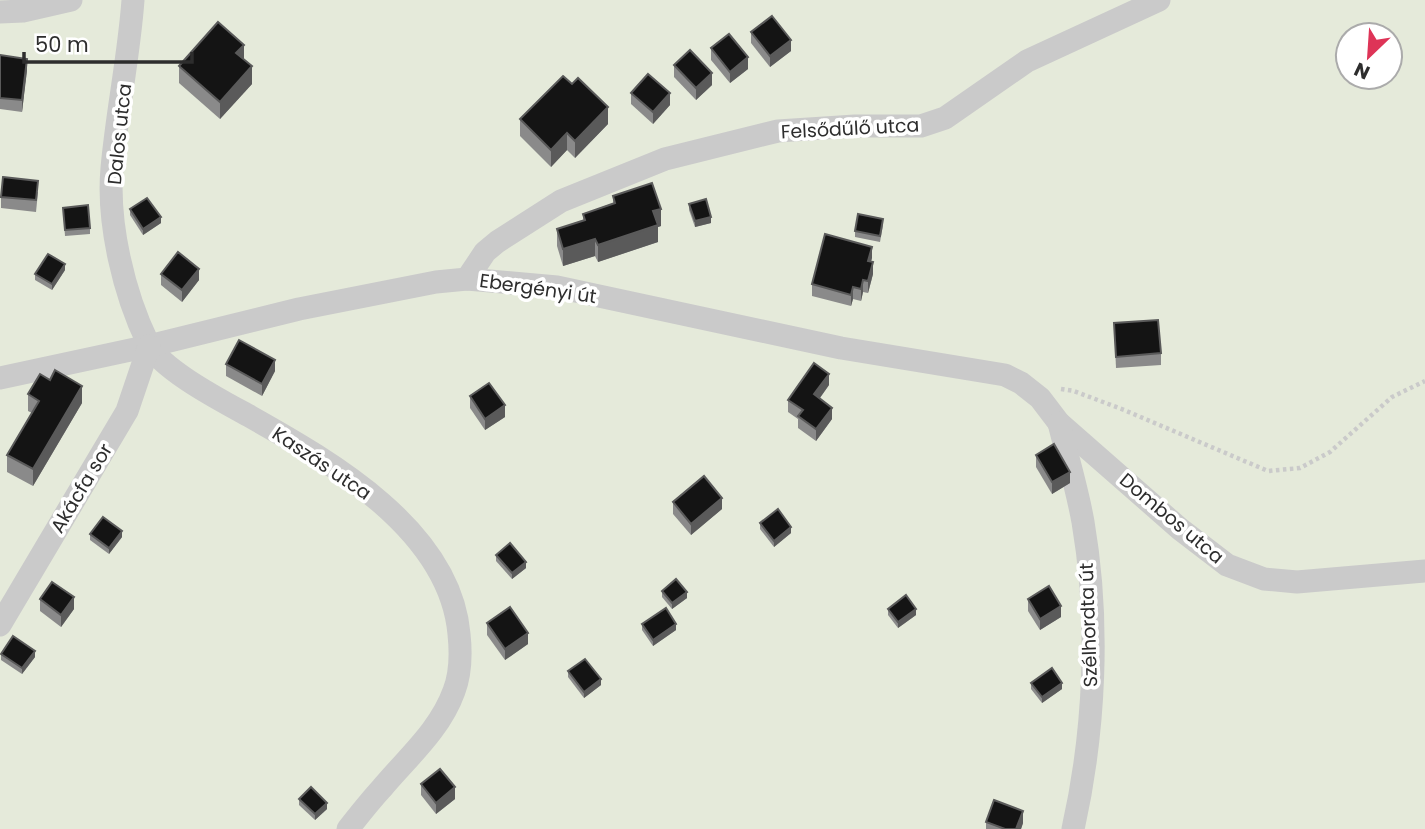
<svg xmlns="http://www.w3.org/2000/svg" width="1425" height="829" font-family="Poppins,sans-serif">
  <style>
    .green { fill: #e5eada; fill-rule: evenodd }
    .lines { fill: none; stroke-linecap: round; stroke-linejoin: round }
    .path { stroke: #cacaca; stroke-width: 4.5; stroke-dasharray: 3.5 3.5; stroke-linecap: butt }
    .minor { stroke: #cacaca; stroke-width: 23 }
    .wall { fill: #8a8a8a }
    .shaded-wall { fill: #5a5a5a }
    .building { fill: #141414; stroke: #5a5a5a; stroke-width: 2 }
    .labels { text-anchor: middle; stroke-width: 7; stroke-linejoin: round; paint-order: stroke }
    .street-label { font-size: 19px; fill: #2d2d2d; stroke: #fff }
  </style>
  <rect width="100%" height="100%" fill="#fff"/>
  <path class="green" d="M 0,0 L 1425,0 L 1425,829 L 0,829 ZM 1348,35 L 1390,35 L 1390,77 L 1348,77 Z"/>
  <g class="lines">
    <polyline class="path" points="1061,389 1074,391 1124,410 1268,471 1300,468 1330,452 1392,397 1425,381"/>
    <g class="minor">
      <path d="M 133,0 C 129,56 117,112 112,168 C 107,223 124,294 148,343 C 161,370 224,402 251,417 C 331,462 450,530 459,634 C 461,653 461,673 454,691 C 440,730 408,757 382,788 C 370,801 359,815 348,829"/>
      <polyline points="0,12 23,11 71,0"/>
      <polyline points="467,279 485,252 497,242 561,201 665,159 778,131 855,126 921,126 945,118 1027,61 1159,0"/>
      <polyline points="0,378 149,346 299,309 436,282 467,279 557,287 841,348 1005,375 1021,383 1040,398 1059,423 1180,529 1227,565 1264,579 1297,582 1425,571"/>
      <path d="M 1059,423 C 1067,456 1077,488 1083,522 C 1100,621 1095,731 1073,829"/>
      <polyline points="0,625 127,411 149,346"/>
    </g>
  </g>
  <g class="wall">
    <polygon points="751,32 791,51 770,67 751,43"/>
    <polygon points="711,48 748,69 730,83 711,60"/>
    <polygon points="0,55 27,70 22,112 0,109"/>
    <polygon points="244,59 252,84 220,119 179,83 179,66"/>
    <polygon points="674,65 712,85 696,100 674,77"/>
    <polygon points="572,84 608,124 575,158 567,150 551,167 520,136 520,119"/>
    <polygon points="631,93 670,105 653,124 631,104"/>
    <polygon points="38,192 36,212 1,208 1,197"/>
    <polygon points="613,196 661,226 658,227 658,242 598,262 595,256 563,266 557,246 557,229 583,220 583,214 613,203"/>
    <polygon points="689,204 711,223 695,227 689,210"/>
    <polygon points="63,208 90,228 90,234 65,236"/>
    <polygon points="130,209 161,223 143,235 130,215"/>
    <polygon points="883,225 880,242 855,237 855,231"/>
    <polygon points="872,258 871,261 873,274 868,293 863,292 861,301 853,299 851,306 812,296 812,284"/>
    <polygon points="65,270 52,290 35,280 35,274"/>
    <polygon points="161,274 199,280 182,302 161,285"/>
    <polygon points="1114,323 1161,353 1161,365 1116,368"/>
    <polygon points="226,364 275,371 262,396 226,376"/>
    <polygon points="50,380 82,403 33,486 7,472 7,455 32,413 28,411 28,394"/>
    <polygon points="829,385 820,398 832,419 816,441 798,428 798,419 788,412 788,400"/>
    <polygon points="470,396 505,417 485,430 470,408"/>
    <polygon points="1036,455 1070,483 1052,494 1036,467"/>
    <polygon points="673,502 722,509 691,535 673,514"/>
    <polygon points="760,523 791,533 774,547 760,529"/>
    <polygon points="90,534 122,537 109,554 90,540"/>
    <polygon points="496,555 526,568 512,579 496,561"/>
    <polygon points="662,591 687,598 672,609 662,597"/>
    <polygon points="40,599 74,609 61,627 40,611"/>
    <polygon points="1028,599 1061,617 1040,630 1028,611"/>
    <polygon points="888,609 916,615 898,628 888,615"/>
    <polygon points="487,623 528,644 505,660 487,635"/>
    <polygon points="642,624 676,630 653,646 642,630"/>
    <polygon points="1,654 35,657 22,674 1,660"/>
    <polygon points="568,671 601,685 584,698 568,677"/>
    <polygon points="1031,683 1062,689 1042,703 1031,689"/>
    <polygon points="421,784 455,799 436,814 421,795"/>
    <polygon points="299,799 327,809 315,820 299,805"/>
    <polygon points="986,822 1023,823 1021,829 986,829"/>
  </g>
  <g class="shaded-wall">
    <polygon points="791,40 791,51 770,67 770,56"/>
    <polygon points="244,45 244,62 236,53"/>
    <polygon points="748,57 748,69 730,83 730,72"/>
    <polygon points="27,59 27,70 22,112 22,100"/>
    <polygon points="252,66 252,84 220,119 220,102"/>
    <polygon points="712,73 712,85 696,100 696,88"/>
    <polygon points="670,93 670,105 653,124 653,112"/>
    <polygon points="608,107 608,124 575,158 575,141"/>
    <polygon points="567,133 567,150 551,167 551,150"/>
    <polygon points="661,209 661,226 658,227 658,242 598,262 598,245 653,211"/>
    <polygon points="161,217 161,223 143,235 143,229"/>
    <polygon points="711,217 711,223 695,227 695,221"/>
    <polygon points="595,239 595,256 563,266 563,249"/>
    <polygon points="872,247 872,258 868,272 868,261"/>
    <polygon points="873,262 873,274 868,293 868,281"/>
    <polygon points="65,264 65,270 52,290 52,284"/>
    <polygon points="199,269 199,280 182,302 182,290"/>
    <polygon points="863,280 863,292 861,301 861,289"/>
    <polygon points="853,287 853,299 851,306 851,295"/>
    <polygon points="275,360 275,371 262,396 262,384"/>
    <polygon points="829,374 829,385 814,406 814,394"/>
    <polygon points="82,386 82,403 33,486 33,469"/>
    <polygon points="505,405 505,417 485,430 485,419"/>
    <polygon points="832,408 832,419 816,441 816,429"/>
    <polygon points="1070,472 1070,483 1052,494 1052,482"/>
    <polygon points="722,498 722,509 691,535 691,524"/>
    <polygon points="791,527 791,533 774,547 774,541"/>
    <polygon points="122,531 122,537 109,554 109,548"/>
    <polygon points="526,562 526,568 512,579 512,573"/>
    <polygon points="687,592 687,598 672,609 672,603"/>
    <polygon points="74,597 74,609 61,627 61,615"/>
    <polygon points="1061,606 1061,617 1040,630 1040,619"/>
    <polygon points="916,609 916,615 898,628 898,622"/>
    <polygon points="676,624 676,630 653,646 653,640"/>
    <polygon points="528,633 528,644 505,660 505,649"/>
    <polygon points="35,651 35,657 22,674 22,668"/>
    <polygon points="601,679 601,685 584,698 584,692"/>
    <polygon points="1062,683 1062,689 1042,703 1042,697"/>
    <polygon points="455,787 455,799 436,814 436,803"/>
    <polygon points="327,803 327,809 315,820 315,814"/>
    <polygon points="1023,811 1023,823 1021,829 1016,829"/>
  </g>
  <g class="building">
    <polygon points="772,16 791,40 770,56 751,32"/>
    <polygon points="218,22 244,45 236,53 252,66 220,102 179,66"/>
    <polygon points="729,34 748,57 730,72 711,48"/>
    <polygon points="690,50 712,73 696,88 674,65"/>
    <polygon points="0,55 27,59 22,100 0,98"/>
    <polygon points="648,74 670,93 653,112 631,93"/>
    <polygon points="563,76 572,84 578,78 608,107 575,141 567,133 551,150 520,119"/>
    <polygon points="3,177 38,181 36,200 1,197"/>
    <polygon points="652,183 661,209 653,211 658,225 598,245 595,239 563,249 557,229 585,220 583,214 615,203 613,196"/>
    <polygon points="147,198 161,217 143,229 130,209"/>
    <polygon points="706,199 711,217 695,221 689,204"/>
    <polygon points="88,205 90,228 65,230 63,208"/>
    <polygon points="858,214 883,219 880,236 855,231"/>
    <polygon points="825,234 872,247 868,261 873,262 868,281 863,280 861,289 853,287 851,295 812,284"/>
    <polygon points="178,252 199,269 182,290 161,274"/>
    <polygon points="48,254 65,264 52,284 35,274"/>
    <polygon points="1158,320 1161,353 1116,357 1114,323"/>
    <polygon points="239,340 275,360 262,384 226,364"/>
    <polygon points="814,363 829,374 814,394 832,408 816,429 798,416 803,410 788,400"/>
    <polygon points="55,370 82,386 33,469 7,455 39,401 28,394 40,374 50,380"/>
    <polygon points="489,383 505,405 485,419 470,396"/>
    <polygon points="1054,444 1070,472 1052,482 1036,455"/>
    <polygon points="704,476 722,498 691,524 673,502"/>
    <polygon points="778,509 791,527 774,541 760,523"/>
    <polygon points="103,517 122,531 109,548 90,534"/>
    <polygon points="510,543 526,562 512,573 496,555"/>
    <polygon points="676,579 687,592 672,603 662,591"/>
    <polygon points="52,582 74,597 61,615 40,599"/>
    <polygon points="1049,586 1061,606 1040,619 1028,599"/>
    <polygon points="906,595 916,609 898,622 888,609"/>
    <polygon points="510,607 528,633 505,649 487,623"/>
    <polygon points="666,608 676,624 653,640 642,624"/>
    <polygon points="13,636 35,651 22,668 1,654"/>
    <polygon points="585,659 601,679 584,692 568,671"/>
    <polygon points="1052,668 1062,683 1042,697 1031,683"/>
    <polygon points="440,769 455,787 436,803 421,784"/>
    <polygon points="311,787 327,803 315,814 299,799"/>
    <polygon points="994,800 1023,811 1016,829 1005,829 986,822"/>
  </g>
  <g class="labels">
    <g class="street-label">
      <text transform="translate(850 128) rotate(-3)" y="7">Felsődűlő utca</text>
      <text transform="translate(119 134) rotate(-84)" y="7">Dalos utca</text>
      <text transform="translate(538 288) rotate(8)" y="7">Ebergényi út</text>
      <text transform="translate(322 463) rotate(34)" y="7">Kaszás utca</text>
      <text transform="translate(81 488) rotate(-59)" y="7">Akácfa sor</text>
      <text transform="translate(1172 518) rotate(40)" y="7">Dombos utca</text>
      <text transform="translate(1088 625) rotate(-92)" y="7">Szélhordta út</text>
    </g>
  </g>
  <g transform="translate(1369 56) rotate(205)"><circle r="33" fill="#ffffff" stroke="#ababab" stroke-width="2"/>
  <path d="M0-5L12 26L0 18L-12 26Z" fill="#de3457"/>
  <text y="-10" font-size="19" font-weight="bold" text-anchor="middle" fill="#2d2d2d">N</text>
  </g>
  <path d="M24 52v10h168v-10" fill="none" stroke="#2d2d2d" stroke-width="3.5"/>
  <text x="35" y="52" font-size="21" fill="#2d2d2d" stroke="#ffffff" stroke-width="5" paint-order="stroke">50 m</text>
</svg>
